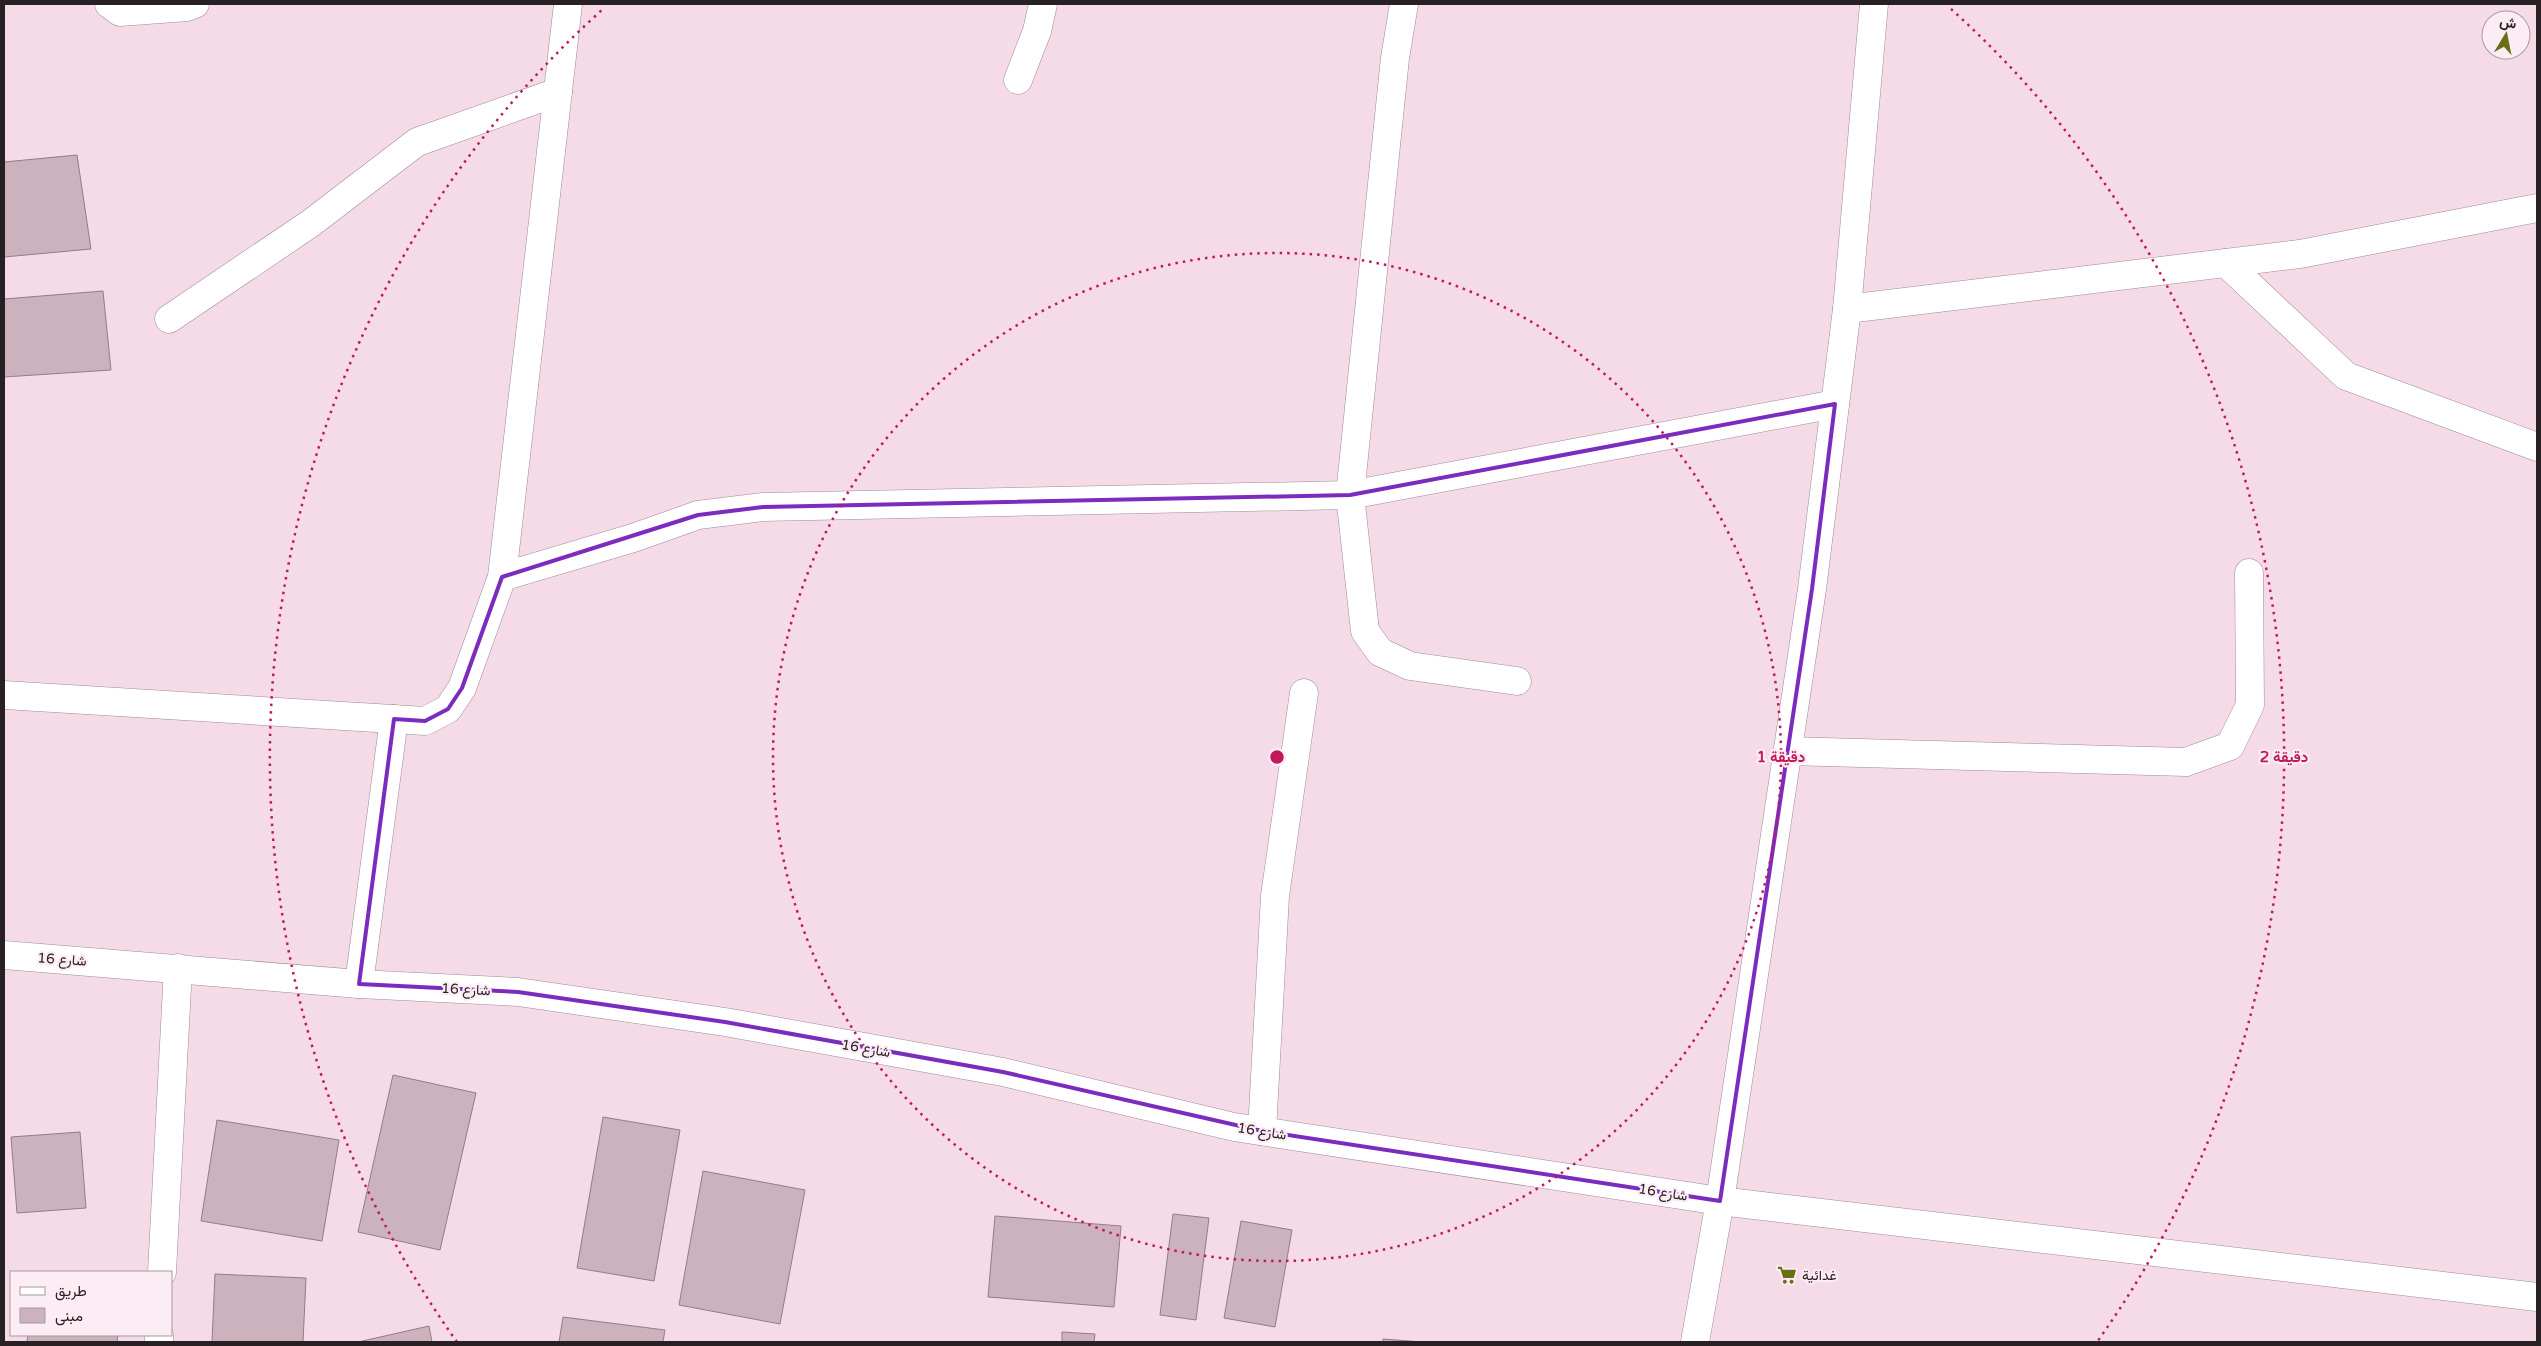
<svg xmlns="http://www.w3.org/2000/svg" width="2541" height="1346" font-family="'Varela Round',Vazirmatn,sans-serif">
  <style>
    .building { fill: #cbb2bd; stroke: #947d87 }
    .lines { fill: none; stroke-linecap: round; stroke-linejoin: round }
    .street-casing { stroke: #a18994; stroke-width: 29 }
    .secondary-casing { stroke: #a18994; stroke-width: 29 }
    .street { stroke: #fff; stroke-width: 28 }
    .secondary { stroke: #fff; stroke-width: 28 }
    .marked { fill: none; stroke: #7b2cbf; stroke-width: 4; stroke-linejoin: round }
    .ring { fill: none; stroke: #c2185b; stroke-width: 2.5; stroke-dasharray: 2.5 5 }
    .labels { text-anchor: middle; stroke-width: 4.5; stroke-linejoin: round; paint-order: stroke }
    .street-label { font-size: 14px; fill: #292024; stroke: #fcecf3 }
    .poi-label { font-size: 14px; fill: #292024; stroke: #fcecf3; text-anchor: start }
    .centre { fill: #c2185b; stroke: #fcecf3; stroke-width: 2.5 }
    .ring-label { font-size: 15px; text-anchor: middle; font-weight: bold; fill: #c2185b; stroke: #fcecf3; stroke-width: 4.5; stroke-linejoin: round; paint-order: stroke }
  </style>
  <rect width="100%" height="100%" fill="#f5dbe7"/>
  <g class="building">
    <polygon points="77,155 91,249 4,257 4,162"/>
    <polygon points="103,291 111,370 4,377 4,299"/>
    <polygon points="393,1075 476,1093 440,1250 358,1232"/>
    <polygon points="603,1117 680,1130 654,1281 577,1268"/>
    <polygon points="217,1120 339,1140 322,1241 201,1221"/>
    <polygon points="80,1132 86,1208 17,1213 11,1137"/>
    <polygon points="703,1171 805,1190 780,1324 679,1305"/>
    <polygon points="1173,1214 1209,1218 1196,1320 1160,1315"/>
    <polygon points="995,1216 1121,1226 1114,1307 988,1297"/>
    <polygon points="1241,1221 1292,1230 1275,1327 1224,1318"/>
    <polygon points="215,1274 306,1278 303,1342 212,1342"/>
    <polygon points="563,1317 665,1330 663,1342 559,1342"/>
    <polygon points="429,1326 432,1342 358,1342"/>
    <polygon points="1062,1332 1095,1334 1094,1342 1062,1342"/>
    <polygon points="28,1335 118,1335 117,1342 27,1342"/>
    <polygon points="1383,1339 1423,1342 1383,1342"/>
  </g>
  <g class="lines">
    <g class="street-casing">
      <g id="street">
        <polyline points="109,4 120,12 187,7 195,4"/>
        <polyline points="1404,4 1395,58 1350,495 1365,631 1380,652 1410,666 1517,681"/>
        <polyline points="1018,80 1037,31 1043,4"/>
        <polyline points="2226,263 2346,376 2537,447"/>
        <polyline points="1847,309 2300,254 2537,208"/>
        <polyline points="169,319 311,223 417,142 558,92"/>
        <polyline points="502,577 568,4"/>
        <polyline points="4,695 425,721 448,709 462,688 502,577 633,538 698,515 763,507 1350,495 1835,404"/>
        <polyline points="1788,751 2186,762 2230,746 2250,705 2249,573"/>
        <polyline points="359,984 394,719"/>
        <polyline points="1262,1131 1275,896 1304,693"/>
        <polyline points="1720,1201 2537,1297"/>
        <polyline points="162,1272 178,968"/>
        <polyline points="159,1342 159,1335"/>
      </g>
    </g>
    <g class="secondary-casing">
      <g id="secondary">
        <polyline points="4,955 359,984 518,992 725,1022 1003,1072 1234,1127 1720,1201"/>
        <polyline points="1695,1342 1720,1201 1812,589 1847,309 1874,4"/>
      </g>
    </g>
    <use href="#street" class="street"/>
    <use href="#secondary" class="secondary"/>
  </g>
  <path class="marked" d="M 1835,404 L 1812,589 L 1720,1201 L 1262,1131 L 1003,1072 L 725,1022 L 518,992 L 359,984 L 394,719 L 425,721 L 448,709 L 462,688 L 502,577 L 698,515 L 763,507 L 1350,495 Z"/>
  <g class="ring">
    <circle cx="1277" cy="757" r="504"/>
    <path d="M457 1342A1007 1007 0 0 1 603 9M1951 9A1007 1007 0 0 1 2097 1342"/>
  </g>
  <defs>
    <g id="supermarket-bare" transform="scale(1.5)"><path d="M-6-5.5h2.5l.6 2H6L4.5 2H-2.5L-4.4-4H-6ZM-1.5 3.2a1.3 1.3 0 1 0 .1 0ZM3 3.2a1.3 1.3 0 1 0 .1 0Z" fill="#696f14" stroke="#fcecf3" stroke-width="2.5" paint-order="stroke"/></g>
  </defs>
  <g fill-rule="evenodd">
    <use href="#supermarket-bare" x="1787" y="1275"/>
  </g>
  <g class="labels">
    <g class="street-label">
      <text transform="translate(62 959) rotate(4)" y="5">شارع 16</text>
      <text transform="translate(466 989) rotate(3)" y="5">شارع 16</text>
      <text transform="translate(866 1048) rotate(10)" y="5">شارع 16</text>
      <text transform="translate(1262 1131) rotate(9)" y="5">شارع 16</text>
      <text transform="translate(1663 1192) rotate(9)" y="5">شارع 16</text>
    </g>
    <g class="poi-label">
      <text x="1802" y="1280">غدائية</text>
    </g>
  </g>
  <circle cx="1277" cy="757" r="8" class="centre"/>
  <g class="ring-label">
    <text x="1781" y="762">1 دقيقة</text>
    <text x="2284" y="762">2 دقيقة</text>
  </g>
  <rect width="2541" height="1346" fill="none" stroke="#292024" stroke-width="10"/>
  <rect x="10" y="1271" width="162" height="65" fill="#fcecf3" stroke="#a89aa0"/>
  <rect x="20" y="1287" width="25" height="8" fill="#ffffff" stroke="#a89aa0"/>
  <text x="55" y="1296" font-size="15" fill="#292024">طريق</text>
  <rect x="20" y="1308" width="25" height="15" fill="#cbb2bd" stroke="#a89aa0"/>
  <text x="55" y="1321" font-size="15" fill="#292024">مبنى</text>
  <g transform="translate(2506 35) rotate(10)"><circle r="24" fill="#fcecf3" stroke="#a89aa0"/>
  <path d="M0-4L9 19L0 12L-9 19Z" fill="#696f14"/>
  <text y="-8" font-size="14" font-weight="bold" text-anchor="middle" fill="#292024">ش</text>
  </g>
</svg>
